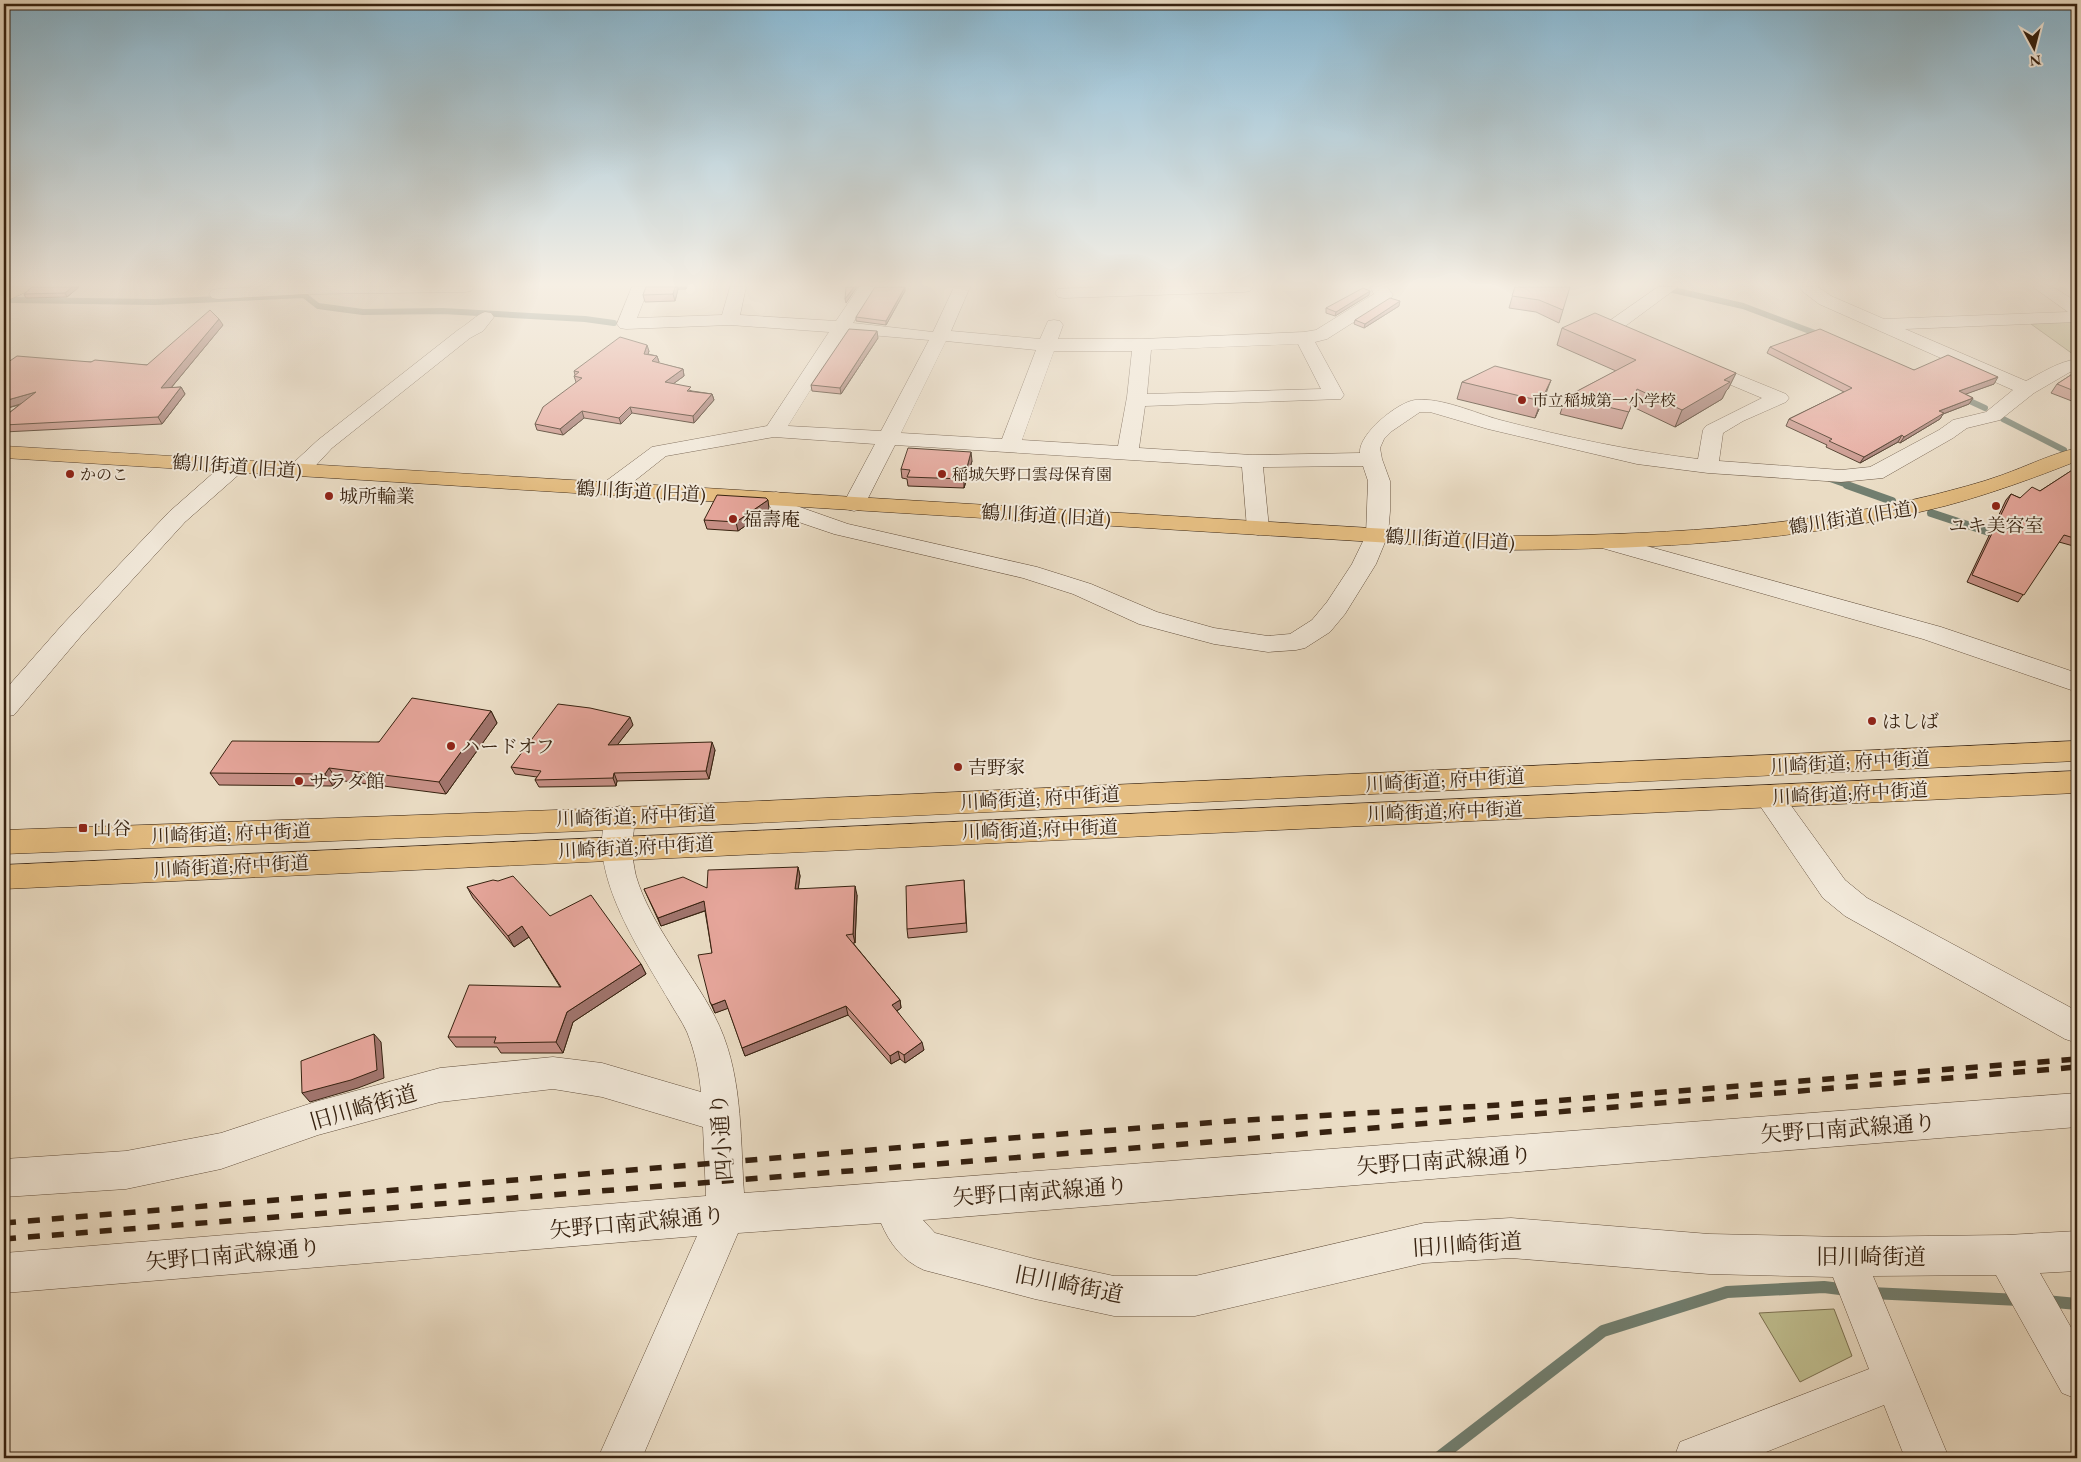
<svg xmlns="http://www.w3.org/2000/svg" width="2081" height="1462" font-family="'EB Garamond','Noto Serif JP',serif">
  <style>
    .green { fill: #bfbe8f; stroke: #7b7050 }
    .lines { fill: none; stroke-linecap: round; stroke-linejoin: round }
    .stream-far2 { stroke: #717e6f; stroke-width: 6 }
    .stream-far1 { stroke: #717e6f; stroke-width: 8 }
    .stream { stroke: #717e6f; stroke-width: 12 }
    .minor-casing { stroke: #64503d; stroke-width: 1 }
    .major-casing { stroke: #372210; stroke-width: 1 }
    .minor { fill: #f1e8d9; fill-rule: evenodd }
    .major { fill: #e5be82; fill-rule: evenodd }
    .rail { stroke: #372210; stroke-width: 5.5; stroke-dasharray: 12 12; stroke-linecap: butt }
    .wall { fill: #c58e84; stroke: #372210 }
    .shaded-wall { fill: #a0746c; stroke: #372210 }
    .building { fill: #e5a59a; stroke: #372210 }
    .poi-dot { fill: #8f2418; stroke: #f1e8d9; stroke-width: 2 }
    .labels { text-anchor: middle; stroke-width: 4; stroke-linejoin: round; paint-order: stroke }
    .far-poi-label { font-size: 16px; fill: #372210; stroke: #f1e8d9; text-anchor: start }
    .street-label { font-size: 19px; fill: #372210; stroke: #f1e8d9 }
    .poi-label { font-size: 19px; fill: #372210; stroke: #f1e8d9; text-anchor: start }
    .near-street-label { font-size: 22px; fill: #372210; stroke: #f1e8d9 }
  </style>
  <rect width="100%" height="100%" fill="#eadcc4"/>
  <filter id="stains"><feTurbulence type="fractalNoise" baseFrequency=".004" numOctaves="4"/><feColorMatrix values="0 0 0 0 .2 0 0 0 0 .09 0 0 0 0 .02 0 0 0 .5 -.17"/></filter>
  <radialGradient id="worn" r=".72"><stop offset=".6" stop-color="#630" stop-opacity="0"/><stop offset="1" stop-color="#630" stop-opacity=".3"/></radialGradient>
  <g class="green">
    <polygon points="2077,321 2077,357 2031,324"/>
    <polygon points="1834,1309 1852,1356 1800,1382 1759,1313"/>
  </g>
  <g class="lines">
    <g class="stream-far2">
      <polyline points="1660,287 1743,306 1823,336"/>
      <polyline points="12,300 155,302 304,295 318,306 363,312 443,311 585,319 614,323"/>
      <polyline points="1961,397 1985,408"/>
      <polyline points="2003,419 2064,450"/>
      <polyline points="1830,479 1850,486"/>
    </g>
    <g class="stream-far1">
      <polyline points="1847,485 1892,501"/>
      <polyline points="1931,513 2001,536"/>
    </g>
    <g class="stream">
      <polyline points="1871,1293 2020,1300"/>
      <polyline points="2045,1301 2077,1304"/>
      <polyline points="1438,1458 1603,1331 1727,1292 1824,1287 1848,1290"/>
    </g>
    <g class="minor-casing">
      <g id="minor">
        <polygon points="257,287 474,287 471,291 465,292 306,294 218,299 212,298 209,294 212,290 218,289"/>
        <path d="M 632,287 L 649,287 L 637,318 L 722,315 L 730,287 L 746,287 L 740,315 L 836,321 L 859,287 L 875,287 L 853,323 L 933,332 L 954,287 L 970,287 L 951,331 L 1040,339 L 1048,321 L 1054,320 L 1060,321 L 1063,325 L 1058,339 L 1142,339 L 1304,332 L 1316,330 L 1374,294 L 1370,287 L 1387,287 L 1393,295 L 1390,299 L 1327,339 L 1315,342 L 1344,395 L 1341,399 L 1145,406 L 1139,448 L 1252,455 L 1360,453 C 1358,434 1398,402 1415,400 C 1441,397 1475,413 1500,420 C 1565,437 1631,451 1698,459 L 1703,430 L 1706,426 L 1762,398 L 1693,369 L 1690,365 L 1693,361 L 1700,359 L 1786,394 L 1789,398 L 1786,402 L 1743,421 L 1723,433 L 1719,461 L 1841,470 L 1870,467 L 1939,430 L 1953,420 L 1986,412 L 2013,390 L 1819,304 L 1802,291 L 1800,287 L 1818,287 L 1831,296 L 1884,319 L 2068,312 L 2033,287 L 2053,287 L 2077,302 L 2077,322 L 1905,329 L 2026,381 C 2043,372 2058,362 2077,359 L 2077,371 L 2070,372 L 2034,393 L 2000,420 L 1967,428 L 1953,438 L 1883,478 L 1841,482 L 1708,473 L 1637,464 L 1488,429 L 1430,412 L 1420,412 L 1392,431 L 1384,439 L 1380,448 L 1382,459 L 1390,481 L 1390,511 L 1388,535 L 1376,564 L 1345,614 L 1330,632 L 1305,648 L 1296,650 L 1268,652 L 1214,644 L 1139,624 L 1073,594 L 1023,578 L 834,534 L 775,514 L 765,499 L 768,494 L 776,492 L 784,494 L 791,504 L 848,524 L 1037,567 L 1091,584 L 1157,612 L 1214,628 L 1268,636 L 1290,634 L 1312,620 L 1327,602 L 1352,564 L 1366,535 L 1368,481 L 1363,466 L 1263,467 L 1269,528 L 1266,533 L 1258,535 L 1250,533 L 1247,528 L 1242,467 L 895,445 L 865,504 L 862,509 L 854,511 L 846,509 L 843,504 L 875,444 L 774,437 L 666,456 L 618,494 L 610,496 L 602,494 L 599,489 L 602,484 L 652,447 L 767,426 L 829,332 L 730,325 L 626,329 L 620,328 L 617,324 ZM 846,333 L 929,340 L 881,431 L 788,426 ZM 946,341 L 1036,350 L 1002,439 L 901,433 ZM 1298,344 L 1321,389 L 1147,394 L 1151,350 ZM 1054,351 L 1132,351 L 1127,397 L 1118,446 L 1022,440 Z"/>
        <polygon points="1101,287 1253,287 1250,291 1244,292 1064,298 1058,297 1055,293 1058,289"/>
        <path d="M 1658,287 L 1678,287 L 1624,327 L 1644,335 L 1646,339 L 1644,343 C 1630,346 1617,337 1605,332 L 1602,328 L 1605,324 Z"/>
        <path d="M 485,312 L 491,313 L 494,317 L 483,331 L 470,338 L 332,448 L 307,475 L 299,476 L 291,475 L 288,470 L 291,465 L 318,440 L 458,330 C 467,325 477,314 485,312 Z"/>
        <polygon points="236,459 244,460 247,465 244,470 185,522 81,636 14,715 4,717 4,691 63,624 169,512 228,460"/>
        <polygon points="1610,536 1941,627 2077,673 2077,692 1923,639 1602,548 1598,543 1602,538"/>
        <polygon points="1769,786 1779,789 1845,880 1867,898 2077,1011 2077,1043 2065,1039 1845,916 1823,898 1754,797 1759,789"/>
        <path d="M 620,806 L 630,809 C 637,821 633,833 632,846 C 632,855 634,867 636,876 C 650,924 691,971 714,1015 C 743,1069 740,1134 744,1193 L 2077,1093 L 2077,1127 L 923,1220 L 935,1233 L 1035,1259 L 1114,1276 L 1195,1276 L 1424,1223 L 1511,1218 L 1709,1234 L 1846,1237 L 2007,1235 L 2077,1231 L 2077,1271 L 2040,1273 L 2077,1338 L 2077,1399 L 2062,1393 L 1996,1275 L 1873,1276 L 1949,1458 L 1905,1458 L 1884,1405 L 1751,1458 L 1674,1458 L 1680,1442 L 1869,1369 L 1833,1277 L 1709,1274 L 1511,1258 L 1424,1263 L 1195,1316 L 1114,1316 L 1035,1299 L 924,1270 C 903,1261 890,1244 881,1223 L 738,1233 L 642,1458 L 598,1458 L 697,1236 L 4,1293 L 4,1253 L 706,1196 L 703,1127 L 602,1097 L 553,1089 L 440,1102 L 318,1135 L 221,1169 L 126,1189 L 4,1197 L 4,1159 L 126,1151 L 221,1133 L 318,1101 L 440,1068 L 553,1057 L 602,1063 L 701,1092 C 699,1071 695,1052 687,1032 C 682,1021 674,1010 668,999 C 641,952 580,863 610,809 Z"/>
      </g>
    </g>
    <g class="major-casing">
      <g id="major">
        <polygon points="10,287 31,287 28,291 4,302 4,290"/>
        <path d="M 4,446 L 1505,536 C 1649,535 1793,529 1933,495 C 1956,489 1980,483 2002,475 C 2027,466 2051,454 2077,448 L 2077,461 C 2034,478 1990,494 1945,506 C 1801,542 1653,549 1505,550 L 4,458 Z"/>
        <polygon points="2077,741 2077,761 584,831 4,854 4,830 584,809"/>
        <polygon points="2077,771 2077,793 4,889 4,865"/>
      </g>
    </g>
    <use href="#minor" class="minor"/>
    <use href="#major" class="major"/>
    <g class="rail">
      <polyline points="4,1223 1024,1137 1232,1121 1515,1104 2077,1059"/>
      <polyline points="4,1239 1234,1140 2077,1067"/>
    </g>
  </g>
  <g class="wall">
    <polygon points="79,287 67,297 26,298 24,294"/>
    <polygon points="646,287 687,287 686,289 678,289 675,301 645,302 643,295"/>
    <polygon points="904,287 905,291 886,325 856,321 856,317"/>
    <polygon points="1515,287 1563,310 1559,323 1536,312 1509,308"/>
    <polygon points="1369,295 1335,316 1326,313 1326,308"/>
    <polygon points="1399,306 1364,328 1354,324 1355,320"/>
    <polygon points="223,325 171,388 181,387 185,394 162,424 4,432 4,417 19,405 4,409 4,365 91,362 147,365"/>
    <polygon points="1562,328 1736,373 1728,389 1726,391 1722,399 1675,427 1631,406 1622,429 1560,414 1566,397 1616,371 1557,345"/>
    <polygon points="878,338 841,394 812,391 811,385"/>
    <polygon points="1770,347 1914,370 1994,384 1965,394 1973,398 1969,404 1943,414 1940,419 1900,443 1898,442 1860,463 1826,447 1827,445 1786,426 1789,419 1844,392 1767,353"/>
    <polygon points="649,351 648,354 657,356 659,362 658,363 683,369 684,376 673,384 692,391 712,394 714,400 694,423 632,413 621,424 584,418 563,435 537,430 535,424 576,382 574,376 575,375 574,371"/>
    <polygon points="2077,371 2077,403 2051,393 2057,384"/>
    <polygon points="1462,382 1545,396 1535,418 1457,399"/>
    <polygon points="972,461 964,488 908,486 907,479 902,478 901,469"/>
    <polygon points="2077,467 2077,547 2059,542 2018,602 1967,582 2006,500 2011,494 2020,498 2040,491"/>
    <polygon points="769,509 738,531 707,529 704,520"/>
    <polygon points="491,711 497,723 446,794 337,780 333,786 219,785 210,773 379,742"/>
    <polygon points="633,725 617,745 715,750 709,779 617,781 616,786 539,787 535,780 537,777 515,774 511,767"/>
    <polygon points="798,867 800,876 798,889 857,895 855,943 853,943 900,1000 901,1008 897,1011 924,1050 905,1063 900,1059 891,1064 848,1015 745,1056 728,1008 715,1013 710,1002 712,953 705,911 661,926 644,889 707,888"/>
    <polygon points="964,880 967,932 908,938 907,929"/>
    <polygon points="467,887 550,916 641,964 646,974 573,1022 563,1053 501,1053 497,1047 456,1047 448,1037 560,987 529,937 514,947 473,898"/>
  </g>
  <g class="shaded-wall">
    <polygon points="72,287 79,287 67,297 65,293"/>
    <polygon points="675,287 678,287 678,289 675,301 673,294"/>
    <polygon points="854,287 857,287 846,303 845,299"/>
    <polygon points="905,287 905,291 886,325 886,321"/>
    <polygon points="1370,291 1369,295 1335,316 1336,312"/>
    <polygon points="1400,301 1399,306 1364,328 1365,324"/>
    <polygon points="219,319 223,325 165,395 161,388"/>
    <polygon points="877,331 878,338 841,394 840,388"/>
    <polygon points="647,345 649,351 646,360 644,354"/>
    <polygon points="657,356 659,362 653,367 652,361"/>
    <polygon points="683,369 684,376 666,389 665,382"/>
    <polygon points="1736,373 1728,389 1726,391 1722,399 1675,427 1682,410 1724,380"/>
    <polygon points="1998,377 1994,384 1955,398 1959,391"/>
    <polygon points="1551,380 1545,396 1535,418 1541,401"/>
    <polygon points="181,387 185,394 162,424 158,417"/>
    <polygon points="36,392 40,398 4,409 4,401"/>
    <polygon points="712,394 714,400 694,423 693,416"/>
    <polygon points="1973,398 1969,404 1943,414 1940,419 1900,443 1904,437 1939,411"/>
    <polygon points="630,407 632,413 621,424 619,418"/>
    <polygon points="582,411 584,418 563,435 560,429"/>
    <polygon points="1902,435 1898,442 1860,463 1864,457"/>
    <polygon points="971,452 972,461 964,488 964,479"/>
    <polygon points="768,500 769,509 738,531 736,522"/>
    <polygon points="491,711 497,723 446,794 439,782"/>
    <polygon points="630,717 633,725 611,753 608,745"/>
    <polygon points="712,742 715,750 709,779 706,771"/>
    <polygon points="329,768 337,780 333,786 325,774"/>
    <polygon points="614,773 617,781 616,786 613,778"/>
    <polygon points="798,867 800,876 797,898 795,889"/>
    <polygon points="855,886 857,895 855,943 853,934"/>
    <polygon points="704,901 707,910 661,926 658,918"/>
    <polygon points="522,926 529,937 514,947 508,936"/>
    <polygon points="641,964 646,974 573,1022 563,1053 556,1042 567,1012"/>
    <polygon points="725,1000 729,1008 715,1013 712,1005"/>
    <polygon points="900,1000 901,1008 893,1013 892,1005"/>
    <polygon points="846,1006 848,1015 745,1056 742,1048"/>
    <polygon points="374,1034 381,1042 384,1078 358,1088 310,1102 302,1093"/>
    <polygon points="922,1042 924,1050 905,1063 904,1055"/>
    <polygon points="898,1051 900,1059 891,1064 890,1056"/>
  </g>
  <g class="building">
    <polygon points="32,287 72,287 65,293 24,294"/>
    <polygon points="646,287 675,287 673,294 643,295"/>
    <polygon points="846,287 854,287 845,299"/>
    <polygon points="875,287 902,287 901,287 905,287 886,321 856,317"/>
    <polygon points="1515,287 1570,287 1563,310 1539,300 1512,296"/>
    <polygon points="1363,288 1370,291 1336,312 1326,308"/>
    <polygon points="1390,298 1400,301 1365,324 1355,320"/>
    <polygon points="210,310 219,319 161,388 181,387 158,417 4,425 4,417 36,392 4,401 4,365 17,356 91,362 95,360 147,365"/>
    <polygon points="1595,313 1736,373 1724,380 1730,382 1682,410 1637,389 1629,412 1566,397 1636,360 1562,328"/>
    <polygon points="849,329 877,331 840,388 811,385"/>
    <polygon points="1820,329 1914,370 1948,355 1998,377 1959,391 1973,398 1939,411 1944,413 1904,437 1902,435 1864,457 1829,441 1832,439 1789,419 1852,388 1770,347"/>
    <polygon points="620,337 647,345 644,354 657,356 652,361 683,369 665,382 691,387 687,391 712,394 693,416 630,407 619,418 582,411 560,429 535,424 543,407 582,378 574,376 579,372 574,371"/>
    <polygon points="1495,366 1551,380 1541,401 1462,382"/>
    <polygon points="2077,371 2077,392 2057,384"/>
    <polygon points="908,448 971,452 964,479 907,477 910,470 901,469"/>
    <polygon points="2077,467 2077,539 2064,535 2024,595 1972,575 2011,494 2020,498 2032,487 2040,491"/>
    <polygon points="717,495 766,498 768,500 736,522 704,520"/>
    <polygon points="412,698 491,711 439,782 329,768 325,774 210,773 232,741 379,742"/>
    <polygon points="558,704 590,708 630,717 608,745 712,742 706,771 614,773 613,778 535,780 541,771 511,767"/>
    <polygon points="798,867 795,889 855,886 853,934 846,935 900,1000 892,1005 922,1042 904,1055 898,1051 890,1056 846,1006 742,1048 725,1000 712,1005 710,1002 698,955 712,953 704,901 658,918 644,889 683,877 707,888 708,870"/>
    <polygon points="513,876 550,916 591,895 641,964 567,1012 556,1042 494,1043 496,1037 448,1037 469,985 561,987 522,926 508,936 467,887 493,880 498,881"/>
    <polygon points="964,880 966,923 907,929 906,886"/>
    <polygon points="374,1034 377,1070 351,1080 302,1093 301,1061"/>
  </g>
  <linearGradient id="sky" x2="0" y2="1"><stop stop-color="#88b7d1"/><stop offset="0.58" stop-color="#f6efe4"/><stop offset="1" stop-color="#f6efe4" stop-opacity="0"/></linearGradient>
  <rect width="2081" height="491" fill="url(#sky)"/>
  <g class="poi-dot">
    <circle cx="1522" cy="400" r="5"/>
    <circle cx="70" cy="474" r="5"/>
    <circle cx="942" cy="474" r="5"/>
    <circle cx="329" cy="496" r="5"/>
    <circle cx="1996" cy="506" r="5"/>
    <circle cx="733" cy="519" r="5"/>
    <circle cx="1872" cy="721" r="5"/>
    <circle cx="451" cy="746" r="5"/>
    <circle cx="958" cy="767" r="5"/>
    <circle cx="299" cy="781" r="5"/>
    <rect x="78" y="823" width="10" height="10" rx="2.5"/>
  </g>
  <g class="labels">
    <g class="far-poi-label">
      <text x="1532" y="406">市立稲城第一小学校</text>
      <text x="80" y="480">かのこ</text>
      <text x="952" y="480">稲城矢野口雲母保育園</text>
    </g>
    <g class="street-label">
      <text transform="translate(237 466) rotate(4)" y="7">鶴川街道 (旧道)</text>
      <text transform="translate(641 491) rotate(3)" y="7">鶴川街道 (旧道)</text>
      <text transform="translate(1046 515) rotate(3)" y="7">鶴川街道 (旧道)</text>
      <text transform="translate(1853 517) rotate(-9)" y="7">鶴川街道 (旧道)</text>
      <text transform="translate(1450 539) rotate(3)" y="7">鶴川街道 (旧道)</text>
      <text transform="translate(1850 762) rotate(-3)" y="7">川崎街道; 府中街道</text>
      <text transform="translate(1445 780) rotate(-3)" y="7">川崎街道; 府中街道</text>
      <text transform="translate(1850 793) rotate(-3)" y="7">川崎街道;府中街道</text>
      <text transform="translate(1040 798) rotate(-3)" y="7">川崎街道; 府中街道</text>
      <text transform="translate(1445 811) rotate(-2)" y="7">川崎街道;府中街道</text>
      <text transform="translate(636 816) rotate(-2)" y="7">川崎街道; 府中街道</text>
      <text transform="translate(1040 829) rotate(-2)" y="7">川崎街道;府中街道</text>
      <text transform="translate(231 833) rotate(-2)" y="7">川崎街道; 府中街道</text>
      <text transform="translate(636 847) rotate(-3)" y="7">川崎街道;府中街道</text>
      <text transform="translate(231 866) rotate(-3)" y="7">川崎街道;府中街道</text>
    </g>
    <g class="poi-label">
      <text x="339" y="503">城所輪業</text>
      <text x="743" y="526">福壽庵</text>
      <text x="1996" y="532" text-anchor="middle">ユキ美容室</text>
      <text x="1882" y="728">はしば</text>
      <text x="461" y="753">ハードオフ</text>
      <text x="968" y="774">吉野家</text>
      <text x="309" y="788">サラダ館</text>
      <text x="93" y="835">山谷</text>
    </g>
    <g class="near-street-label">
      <text transform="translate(363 1107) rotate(-16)" y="8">旧川崎街道</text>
      <text transform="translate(1848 1128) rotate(-4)" y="8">矢野口南武線通り</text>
      <text transform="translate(721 1137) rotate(-94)" y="8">四小通り</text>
      <text transform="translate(1444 1160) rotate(-4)" y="8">矢野口南武線通り</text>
      <text transform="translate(1040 1191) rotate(-4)" y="8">矢野口南武線通り</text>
      <text transform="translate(637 1222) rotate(-5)" y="8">矢野口南武線通り</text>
      <text transform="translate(1467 1244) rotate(-4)" y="8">旧川崎街道</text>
      <text transform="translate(233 1254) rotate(-5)" y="8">矢野口南武線通り</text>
      <text x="1871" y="1264">旧川崎街道</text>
      <text transform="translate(1069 1284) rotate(11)" y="8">旧川崎街道</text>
    </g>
  </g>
  <rect width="2081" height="1462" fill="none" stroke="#eadcc4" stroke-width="20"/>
  <rect x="5" y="5" width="2071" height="1452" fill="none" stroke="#372210" stroke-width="2.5"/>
  <rect x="10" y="10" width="2061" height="1442" fill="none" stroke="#372210"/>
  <g transform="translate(2034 48) rotate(173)" stroke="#f1e8d9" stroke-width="4" paint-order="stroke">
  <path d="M0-4L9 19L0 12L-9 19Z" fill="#372210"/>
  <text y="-8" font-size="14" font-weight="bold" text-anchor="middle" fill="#372210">N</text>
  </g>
  <rect width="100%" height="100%" filter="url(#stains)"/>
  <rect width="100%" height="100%" fill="url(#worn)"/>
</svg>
